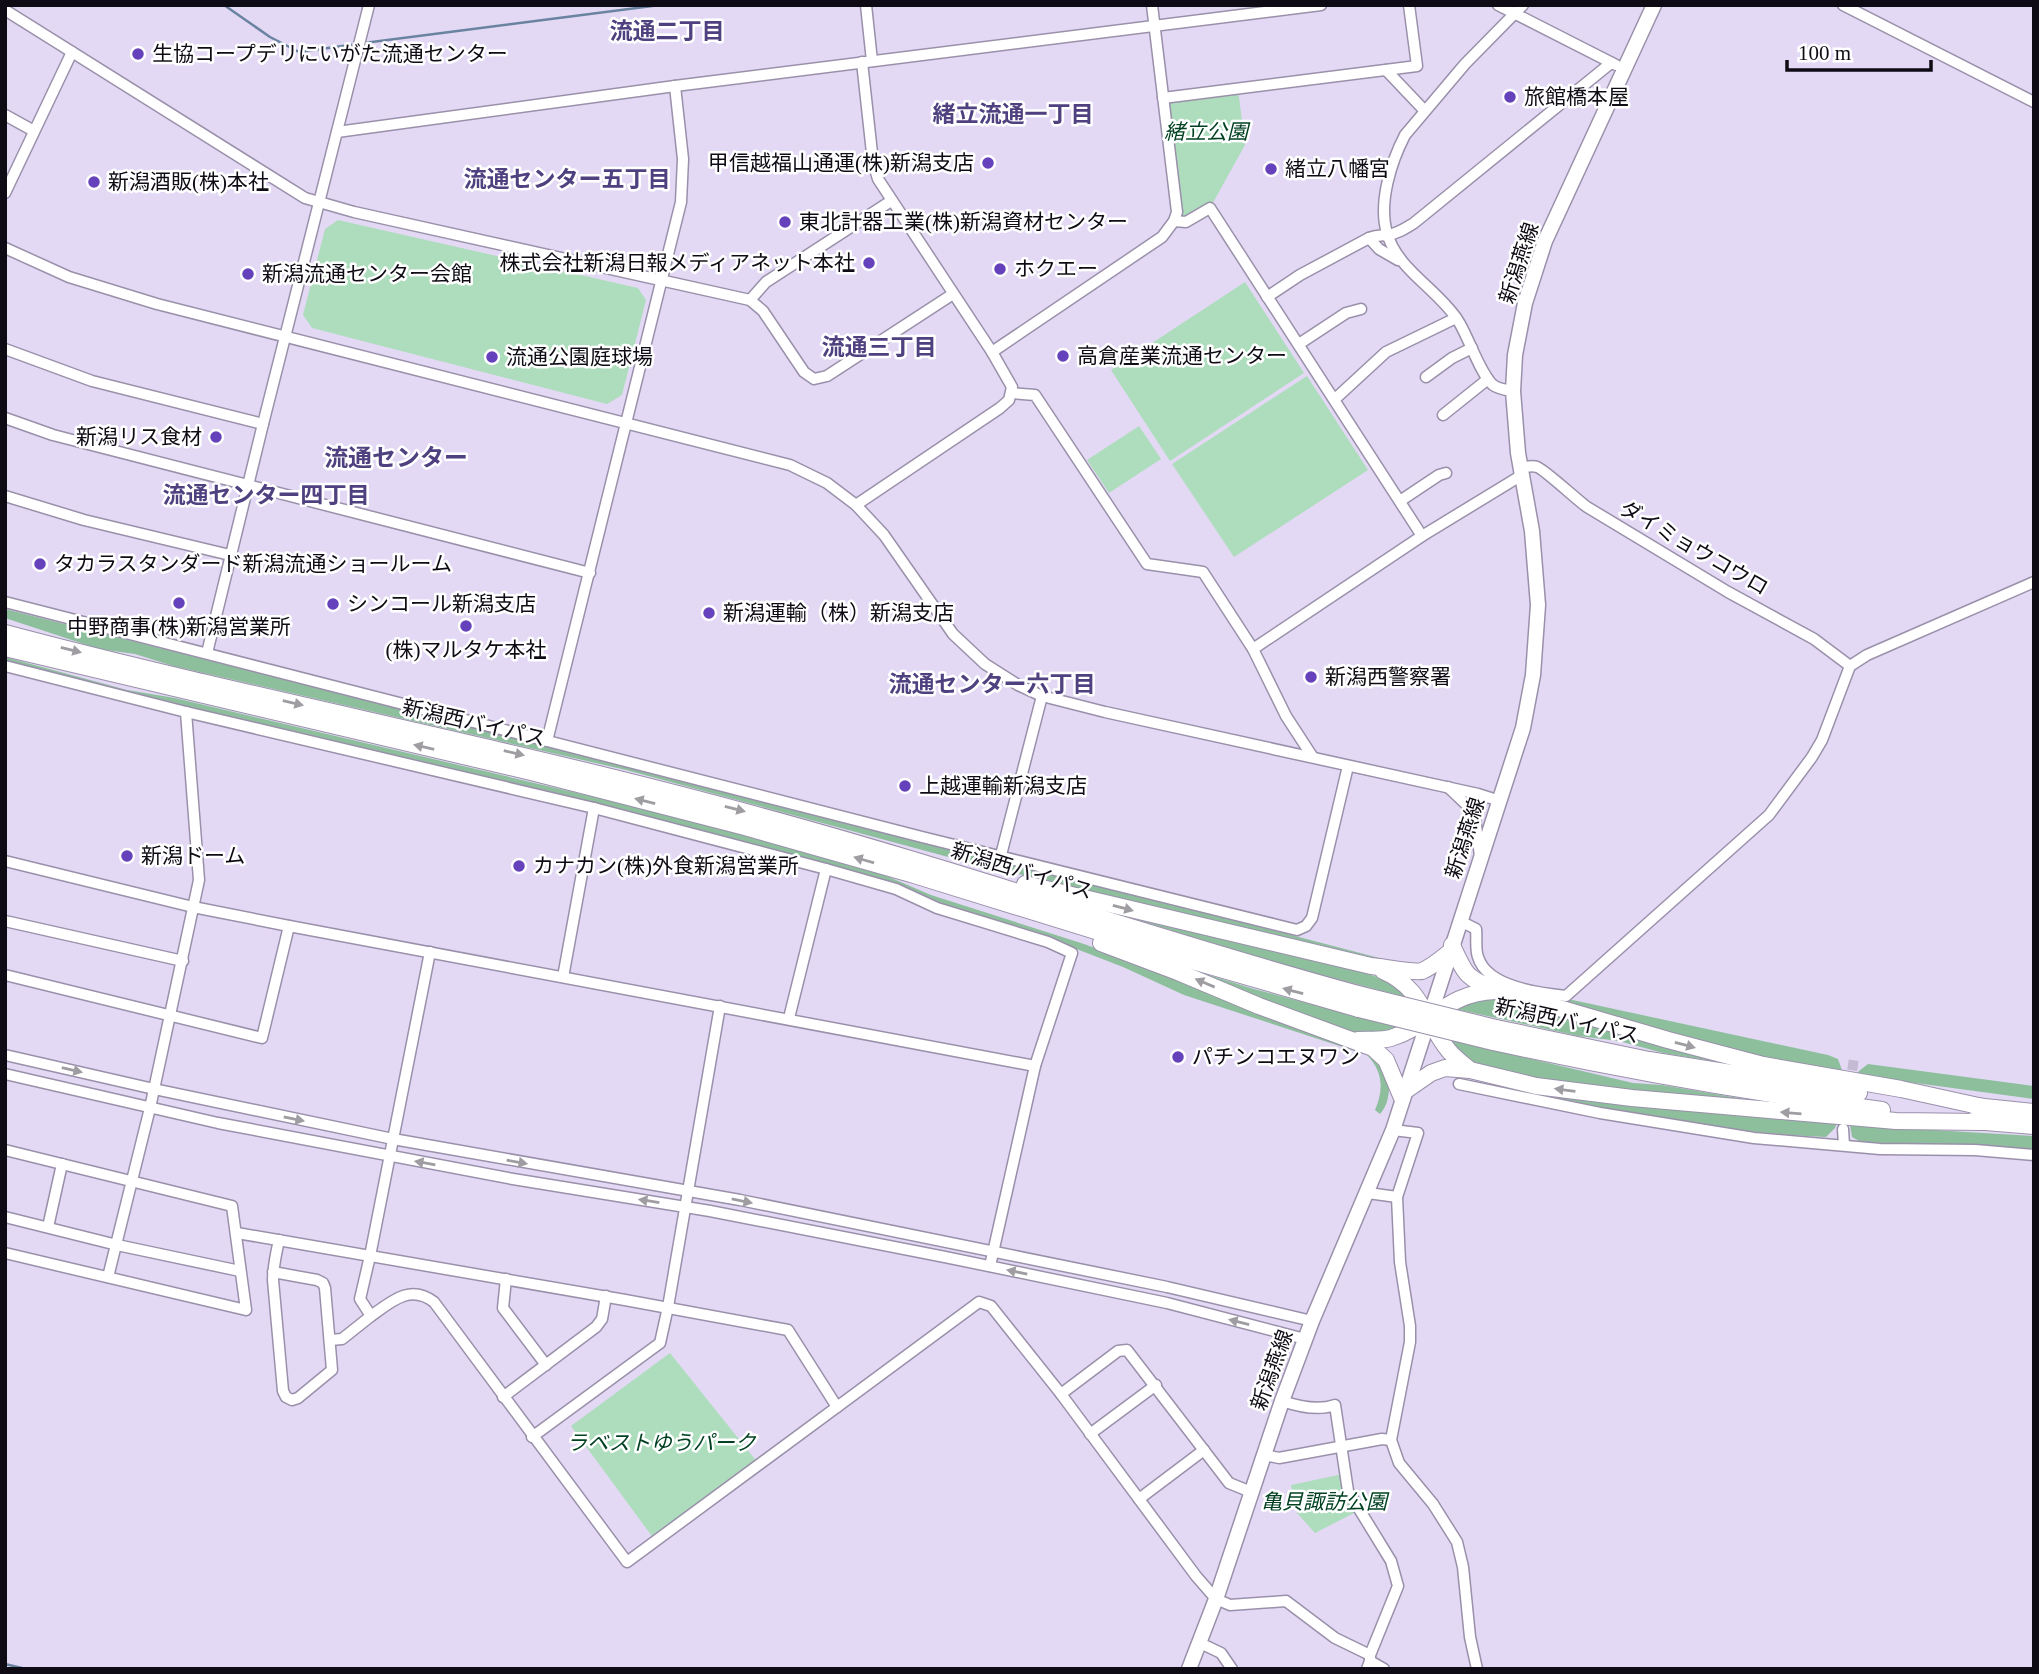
<svg xmlns="http://www.w3.org/2000/svg" width="2039" height="1674" font-family="'Times New Roman','Noto Sans JP',serif">
  <style>
    .green { fill: #adddbc }
    .forest { fill: #8dbf9d }
    .lines { fill: none; stroke-linecap: round; stroke-linejoin: round }
    .stream { stroke: #6a83a1; stroke-width: 2.5 }
    .minor-tunnel { stroke: #c4bad3; stroke-width: 10; stroke-dasharray: 10 5; stroke-linecap: butt }
    .minor-casing { stroke: #9a90aa; stroke-width: 13 }
    .major-casing { stroke: #9a90aa; stroke-width: 17 }
    .highway-casing { stroke: #9a90aa; stroke-width: 18 }
    .minor { stroke: #fff; stroke-width: 10 }
    .major { stroke: #fff; stroke-width: 14 }
    .highway { stroke: #fff; stroke-width: 16 }
    .highway-bridge-casing { stroke: #9a90aa; stroke-width: 18; stroke-linecap: butt }
    .highway-bridge { stroke: #fff; stroke-width: 16 }
    .oneway { fill: #9f9da1 }
    .poi-dot { fill: #6542bb; stroke: #fff; stroke-width: 2.5 }
    .labels { text-anchor: middle; stroke-width: 5; stroke-linejoin: round; paint-order: stroke }
    .poi-label { font-size: 21px; fill: #0f0b14; stroke: #fff; text-anchor: start }
    .park-label { font-size: 21px; font-style: italic; fill: #014122; stroke: #fff }
    .street-label { font-size: 21px; fill: #0f0b14; stroke: #fff }
    .neighbourhood-label { font-size: 23px; font-weight: bold; fill: #4f417f; stroke: #fff }
    .quarter-label { font-size: 24px; font-weight: bold; fill: #4f417f; stroke: #fff }
  </style>
  <rect width="100%" height="100%" fill="#e4d9f5"/>
  <g class="green">
    <polygon points="1238,89 1245,145 1210,208 1174,221 1164,98"/>
    <polygon points="338,220 638,288 646,300 622,395 607,404 312,328 303,315 325,229"/>
    <polygon points="1245,282 1304,373 1170,461 1111,370"/>
    <polygon points="1307,376 1368,470 1234,557 1172,464"/>
    <polygon points="1139,426 1161,459 1109,493 1087,460"/>
    <polygon points="670,1353 758,1463 654,1539 571,1426"/>
    <polygon points="1343,1474 1358,1511 1315,1533 1297,1513 1291,1485"/>
  </g>
  <g class="forest">
    <polygon points="5,609 1095,884 1414,967 963,861 626,770 173,666 135,654 99,649 5,618"/>
    <path d="M 5,657 L 127,690 L 175,698 L 679,817 L 875,871 L 931,895 L 1084,944 L 1195,985 L 1328,1040 L 1370,1053 L 1389,1071 C 1389,1086 1391,1102 1380,1114 L 1375,1110 C 1384,1089 1383,1072 1367,1055 L 1184,995 L 1123,967 L 1061,943 L 808,859 L 553,792 L 229,718 L 5,663 Z"/>
    <polygon points="1118,914 1330,962 1390,981 1409,998 1284,965"/>
    <polygon points="1161,960 1254,989 1405,1029 1373,1038 1336,1028"/>
    <polygon points="1498,984 1828,1055 1838,1059 1843,1073 1746,1054"/>
    <polygon points="1486,996 1511,1000 1773,1071 1663,1053 1619,1041 1578,1036 1451,1008"/>
    <polygon points="1446,1039 1633,1083 1662,1085 1762,1102 1582,1089 1471,1064"/>
    <polygon points="1868,1064 2034,1086 2034,1099 1856,1075 1859,1071"/>
    <path d="M 1495,1085 L 1602,1103 L 1837,1123 L 1835,1128 L 1826,1137 C 1713,1132 1603,1111 1493,1086 Z"/>
    <polygon points="1850,1125 2034,1136 2034,1150 1861,1142 1852,1137"/>
  </g>
  <g class="lines">
    <g class="stream">
      <polyline points="224,5 270,37 299,52 357,44"/>
      <polyline points="364,43 660,5"/>
      <polyline points="5,1664 26,1669"/>
    </g>
    <polyline class="minor-tunnel" points="1850,1085 1854,1058"/>
    <g class="minor-casing">
      <g id="minor">
        <polyline points="866,5 872,61"/>
        <polyline points="1498,5 1616,65"/>
        <polyline points="1843,5 2034,102"/>
        <polyline points="5,10 305,198 354,212 750,300 763,311 804,372 814,379 827,376 953,294"/>
        <polyline points="1386,70 1424,110"/>
        <polyline points="1163,98 1417,66 1409,5"/>
        <polyline points="5,115 34,131"/>
        <polyline points="337,132 675,86 1321,5"/>
        <polyline points="5,193 72,52"/>
        <polyline points="1174,221 1186,222 1210,208 1422,536"/>
        <path d="M 1369,238 C 1376,235 1379,236 1387,235 C 1397,234 1406,228 1414,223 L 1611,63"/>
        <polyline points="5,248 69,277 157,304 790,465 827,483 856,505 884,535 953,634 985,664 1018,685 1042,696 1105,712 1478,794 1500,801"/>
        <polyline points="1267,297 1300,275 1369,238 1379,249 1398,260"/>
        <polyline points="750,300 766,282 891,201"/>
        <polyline points="1299,344 1346,313 1361,309"/>
        <polyline points="5,349 92,381 263,424"/>
        <polyline points="992,352 1162,237 1174,221 1177,212 1152,5"/>
        <polyline points="1426,377 1452,358 1472,348"/>
        <path d="M 1513,391 C 1506,390 1498,389 1493,385 C 1480,374 1468,335 1457,319 C 1436,288 1397,269 1387,233 C 1378,203 1391,162 1405,135 L 1465,64 L 1523,5"/>
        <polyline points="1011,393 1035,395 1147,564 1203,572 1253,649 1286,716 1312,756"/>
        <polyline points="1335,399 1386,352 1456,318"/>
        <polyline points="1443,415 1488,379"/>
        <polyline points="5,418 53,435 590,573"/>
        <path d="M 1520,468 C 1526,467 1532,465 1537,467 C 1544,469 1577,500 1587,507 L 1728,592 L 1814,639 L 1850,666"/>
        <polyline points="5,496 84,520 230,555"/>
        <polyline points="1400,501 1439,475 1446,473"/>
        <polyline points="856,505 1000,408 1009,400 1012,387 992,352 878,179 873,162 862,62"/>
        <polyline points="5,602 922,837 1297,930 1306,926 1312,918 1348,766"/>
        <polyline points="1253,649 1422,536 1522,475"/>
        <polyline points="207,653 263,424 369,5"/>
        <polyline points="5,666 186,712 594,808 826,869 896,889 937,908 1048,942 1072,953 1035,1066 990,1266"/>
        <polyline points="547,741 681,202 683,159 675,86"/>
        <polyline points="1448,787 1468,806 1475,818 1480,856"/>
        <polyline points="1001,855 1042,696"/>
        <polyline points="5,861 193,907 289,926 1035,1066"/>
        <polyline points="5,921 183,961"/>
        <path d="M 1460,921 L 1476,929 C 1477,938 1475,949 1478,957 C 1487,987 1539,993 1566,996 L 1769,815 L 1812,757 L 1822,740 L 1850,666 L 1867,655 L 2034,582"/>
        <path d="M 430,952 L 370,1256 L 360,1299 L 371,1316 C 392,1301 410,1284 434,1302 L 627,1562 L 837,1407"/>
        <polyline points="5,975 262,1038 289,926"/>
        <polyline points="563,977 594,808"/>
        <polyline points="789,1018 826,869"/>
        <polyline points="5,1055 154,1089 393,1139 740,1200 1167,1287 1312,1321"/>
        <polyline points="5,1074 218,1123 513,1179 710,1211 945,1257 1167,1303 1305,1339"/>
        <polyline points="1459,1084 1600,1113 1754,1138 1880,1149 1975,1150 2034,1155"/>
        <polyline points="1843,1129 1844,1145"/>
        <polyline points="1393,1130 1418,1133 1397,1197 1400,1262 1410,1326 1410,1342 1391,1440 1399,1463 1433,1504 1457,1542 1463,1567 1470,1637 1477,1669"/>
        <polyline points="5,1150 232,1206 246,1310 5,1253"/>
        <polyline points="1368,1193 1397,1197"/>
        <polyline points="5,1217 117,1245 240,1271"/>
        <polyline points="48,1227 62,1164"/>
        <polyline points="237,1233 625,1300 788,1330 837,1407 979,1302 991,1306 1061,1394 1196,1576 1216,1599 1230,1605 1286,1601 1335,1638 1370,1655"/>
        <path d="M 273,1272 L 317,1280 L 323,1283 L 325,1288 L 332,1370 L 298,1398 L 292,1400 L 286,1397 L 283,1391 L 273,1280 C 273,1266 276,1254 279,1240"/>
        <polyline points="108,1277 150,1108 199,880 186,712"/>
        <polyline points="506,1279 503,1308 546,1365"/>
        <polyline points="330,1340 342,1339 371,1316"/>
        <polyline points="1061,1394 1118,1351 1127,1350 1229,1483 1251,1492"/>
        <polyline points="503,1397 596,1327 602,1319 606,1296"/>
        <path d="M 1282,1401 C 1297,1406 1319,1411 1335,1405 L 1348,1491 L 1391,1561 L 1398,1586 L 1370,1655 L 1370,1661 L 1367,1669"/>
        <polyline points="1090,1434 1156,1385"/>
        <polyline points="532,1437 660,1343 668,1307 720,1006"/>
        <polyline points="1264,1455 1279,1458 1382,1439 1391,1440"/>
        <polyline points="1139,1499 1204,1450"/>
        <polyline points="1200,1643 1221,1653 1232,1669"/>
        <polyline points="1370,1661 1384,1669"/>
      </g>
    </g>
    <g class="major-casing">
      <polyline id="major" points="1189,1669 1216,1599 1282,1401 1312,1321 1393,1130 1523,728 1533,675 1538,605 1532,531 1518,453 1513,391 1515,355 1525,303 1545,241 1654,5"/>
    </g>
    <g class="highway-casing">
      <g id="highway">
        <path d="M 5,633 C 253,699 506,746 753,814 C 958,869 1158,940 1362,995"/>
        <polyline points="5,648 531,772 745,827 911,874 1196,962 1359,1009"/>
        <path d="M 1025,884 L 1371,966 C 1383,967 1414,973 1422,971 C 1432,967 1442,958 1450,952"/>
        <polyline points="1101,943 1178,972 1259,1006 1373,1048 1386,1060 1402,1098"/>
        <path d="M 1452,945 C 1467,979 1467,978 1501,991 L 1668,1040 L 1763,1065 L 1901,1089 L 1983,1107"/>
        <path d="M 1383,971 C 1423,988 1425,1022 1449,1051 C 1455,1058 1463,1064 1470,1070"/>
        <polyline points="1496,1028 1649,1060 1859,1093"/>
        <path d="M 1358,1040 C 1369,1039 1381,1041 1391,1038 C 1433,1025 1445,993 1495,991"/>
        <path d="M 1493,1042 C 1622,1070 1751,1093 1882,1110"/>
        <polyline points="1405,1091 1431,1073 1445,1068 1470,1070 1536,1086 1632,1098 1896,1121 1982,1122"/>
        <polyline points="1975,1106 2034,1112"/>
        <polyline points="1973,1121 2034,1126"/>
      </g>
    </g>
    <use href="#minor" class="minor"/>
    <use href="#major" class="major"/>
    <use href="#highway" class="highway"/>
    <g class="highway-bridge-casing">
      <g id="highway-bridge">
        <polyline points="1362,995 1496,1028"/>
        <polyline points="1359,1009 1493,1042"/>
      </g>
    </g>
    <use href="#highway-bridge" class="highway-bridge"/>
  </g>
  <defs><path id="oneway-solid" d="M-6-.8H1V-3.2L6.5 0L1 3.2V.8H-6Z" transform="scale(1.75)"/></defs>
  <g class="oneway">
    <use href="#oneway-solid" transform="translate(71 650) rotate(14)"/>
    <use href="#oneway-solid" transform="translate(293 703) rotate(13)"/>
    <use href="#oneway-solid" transform="translate(424 747) rotate(-167)"/>
    <use href="#oneway-solid" transform="translate(514 753) rotate(13)"/>
    <use href="#oneway-solid" transform="translate(645 801) rotate(-166)"/>
    <use href="#oneway-solid" transform="translate(735 809) rotate(14)"/>
    <use href="#oneway-solid" transform="translate(864 860) rotate(-164)"/>
    <use href="#oneway-solid" transform="translate(1123 908) rotate(15)"/>
    <use href="#oneway-solid" transform="translate(1205 983) rotate(-157)"/>
    <use href="#oneway-solid" transform="translate(1293 991) rotate(-165)"/>
    <use href="#oneway-solid" transform="translate(1685 1045) rotate(15)"/>
    <use href="#oneway-solid" transform="translate(72 1070) rotate(13)"/>
    <use href="#oneway-solid" transform="translate(1565 1090) rotate(-173)"/>
    <use href="#oneway-solid" transform="translate(1791 1113) rotate(-175)"/>
    <use href="#oneway-solid" transform="translate(294 1119) rotate(12)"/>
    <use href="#oneway-solid" transform="translate(517 1162) rotate(10)"/>
    <use href="#oneway-solid" transform="translate(425 1163) rotate(-170)"/>
    <use href="#oneway-solid" transform="translate(649 1201) rotate(-171)"/>
    <use href="#oneway-solid" transform="translate(742 1201) rotate(11)"/>
    <use href="#oneway-solid" transform="translate(1017 1272) rotate(-168)"/>
    <use href="#oneway-solid" transform="translate(1239 1322) rotate(-166)"/>
  </g>
  <g class="poi-dot">
    <circle cx="138" cy="54" r="7"/>
    <circle cx="1510" cy="97" r="7"/>
    <circle cx="988" cy="163" r="7"/>
    <circle cx="1271" cy="169" r="7"/>
    <circle cx="94" cy="182" r="7"/>
    <circle cx="785" cy="222" r="7"/>
    <circle cx="869" cy="263" r="7"/>
    <circle cx="1000" cy="269" r="7"/>
    <circle cx="248" cy="274" r="7"/>
    <circle cx="1063" cy="356" r="7"/>
    <circle cx="492" cy="357" r="7"/>
    <circle cx="216" cy="437" r="7"/>
    <circle cx="40" cy="564" r="7"/>
    <circle cx="179" cy="603" r="7"/>
    <circle cx="333" cy="604" r="7"/>
    <circle cx="709" cy="613" r="7"/>
    <circle cx="466" cy="626" r="7"/>
    <circle cx="1311" cy="677" r="7"/>
    <circle cx="905" cy="786" r="7"/>
    <circle cx="127" cy="856" r="7"/>
    <circle cx="519" cy="866" r="7"/>
    <circle cx="1178" cy="1057" r="7"/>
  </g>
  <g class="labels">
    <g class="poi-label">
      <text x="152" y="61">生協コープデリにいがた流通センター</text>
      <text x="1524" y="104">旅館橋本屋</text>
      <text x="974" y="170" text-anchor="end">甲信越福山通運(株)新潟支店</text>
      <text x="1285" y="176">緒立八幡宮</text>
      <text x="108" y="189">新潟酒販(株)本社</text>
      <text x="799" y="229">東北計器工業(株)新潟資材センター</text>
      <text x="855" y="270" text-anchor="end">株式会社新潟日報メディアネット本社</text>
      <text x="1014" y="276">ホクエー</text>
      <text x="262" y="281">新潟流通センター会館</text>
      <text x="1077" y="363">高倉産業流通センター</text>
      <text x="506" y="364">流通公園庭球場</text>
      <text x="202" y="444" text-anchor="end">新潟リス食材</text>
      <text x="54" y="571">タカラスタンダード新潟流通ショールーム</text>
      <text x="347" y="611">シンコール新潟支店</text>
      <text x="723" y="620">新潟運輸（株）新潟支店</text>
      <text x="179" y="634" text-anchor="middle">中野商事(株)新潟営業所</text>
      <text x="466" y="657" text-anchor="middle">(株)マルタケ本社</text>
      <text x="1325" y="684">新潟西警察署</text>
      <text x="919" y="793">上越運輸新潟支店</text>
      <text x="141" y="863">新潟ドーム</text>
      <text x="533" y="873">カナカン(株)外食新潟営業所</text>
      <text x="1192" y="1064">パチンコエヌワン</text>
    </g>
    <g class="park-label">
      <text x="1206" y="139">緒立公園</text>
      <text x="661" y="1450">ラベストゆうパーク</text>
      <text x="1324" y="1509">亀貝諏訪公園</text>
    </g>
    <g class="street-label">
      <text transform="translate(1519 263) rotate(-72)" y="7">新潟燕線</text>
      <text transform="translate(1694 548) rotate(30)" y="7">ダイミョウコウロ</text>
      <text transform="translate(474 723) rotate(13)" y="7">新潟西バイパス</text>
      <text transform="translate(1465 838) rotate(-72)" y="7">新潟燕線</text>
      <text transform="translate(1022 871) rotate(17)" y="7">新潟西バイパス</text>
      <text transform="translate(1567 1021) rotate(12)" y="7">新潟西バイパス</text>
      <text transform="translate(1272 1370) rotate(-70)" y="7">新潟燕線</text>
    </g>
    <g class="neighbourhood-label">
      <text x="667" y="39">流通二丁目</text>
      <text x="1013" y="122">緒立流通一丁目</text>
      <text x="567" y="187">流通センター五丁目</text>
      <text x="879" y="355">流通三丁目</text>
      <text x="266" y="503">流通センター四丁目</text>
      <text x="992" y="692">流通センター六丁目</text>
    </g>
    <g class="quarter-label">
      <text x="396" y="466">流通センター</text>
    </g>
  </g>
  <rect width="2039" height="1674" fill="none" stroke="#0f0b14" stroke-width="14"/>
  <path d="M1787 60v10h144v-10" fill="none" stroke="#0f0b14" stroke-width="3.5"/>
  <text x="1798" y="60" font-size="21" fill="#0f0b14" stroke="#ffffff" stroke-width="5" paint-order="stroke">100 m</text>
</svg>
